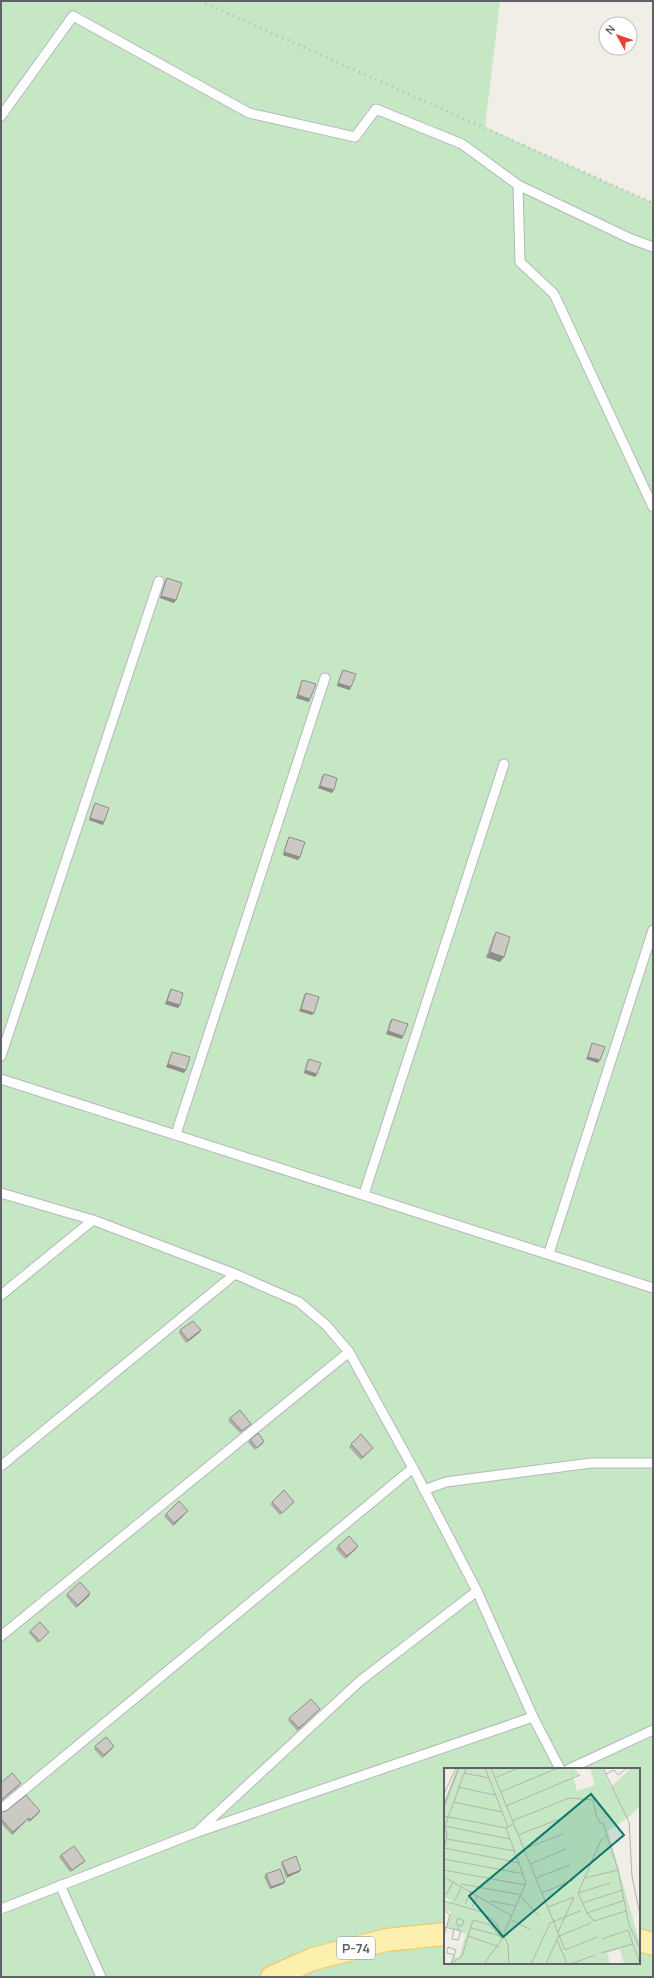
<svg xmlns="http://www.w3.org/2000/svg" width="654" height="1978" font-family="Manrope,sans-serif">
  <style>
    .green { fill: #c5e7c4; fill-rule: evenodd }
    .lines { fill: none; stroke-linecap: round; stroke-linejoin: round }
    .lane-casing { stroke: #b4b7bb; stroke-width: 11 }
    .primary-casing { stroke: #efc461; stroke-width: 24 }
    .lane { stroke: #fff; stroke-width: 9 }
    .primary { stroke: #fdefae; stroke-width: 22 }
    .rail { stroke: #b5b6b7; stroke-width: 3; stroke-dasharray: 1 5; stroke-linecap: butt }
    .wall { fill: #afada9 }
    .shaded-wall { fill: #8f8d89 }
    .building { fill: #ccc9c4; stroke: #8f8d89 }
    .labels { text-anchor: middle; stroke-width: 3; stroke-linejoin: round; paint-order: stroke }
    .shield { fill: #fff; stroke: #8e9195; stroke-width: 1 }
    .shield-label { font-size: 13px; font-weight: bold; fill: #5e6267 }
    .inset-road { fill: none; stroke: #b2b2b0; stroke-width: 1 }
    .view { fill: #0f766e; fill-opacity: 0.15; stroke: #0f766e; stroke-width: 2 }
    .inset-edge { fill: none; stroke: #5e6267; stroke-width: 2 }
  </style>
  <rect width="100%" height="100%" fill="#f0eee7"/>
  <path class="green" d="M 1,1 L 500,1 L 485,127 L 653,203 L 653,1977 L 1,1977 ZM 445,1769 L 639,1769 L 639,1963 L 445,1963 Z"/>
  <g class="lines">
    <g class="lane-casing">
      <g id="lane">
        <polyline points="1,116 73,16 249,113 355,137 376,109 462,144 518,185 631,239 653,247"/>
        <polyline points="518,185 520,262 554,294 653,507"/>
        <polyline points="1,1056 159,581"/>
        <polyline points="1,1079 653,1288"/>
        <polyline points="176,1134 325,678"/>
        <polyline points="1,1193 93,1220 235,1274 299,1302 326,1325 349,1352 413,1468 477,1591 533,1717 560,1769"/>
        <polyline points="364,1194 504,764"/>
        <polyline points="549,1253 653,930"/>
        <polyline points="1,1295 93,1220"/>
        <polyline points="1,1466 235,1274"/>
        <polyline points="424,1490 446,1482 591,1463 653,1463"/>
        <polyline points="1,1636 349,1352"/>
        <polyline points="569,1769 653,1730"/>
        <polyline points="1,1809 413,1468"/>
        <polyline points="199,1830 360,1681 477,1591"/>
        <polyline points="60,1885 101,1977"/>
        <polyline points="1,1909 195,1833 533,1717"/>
      </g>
    </g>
    <g class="primary-casing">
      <g id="primary">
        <polyline points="639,1940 653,1944"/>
        <polyline points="272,1977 313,1959 386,1940 445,1934"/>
      </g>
    </g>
    <use href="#lane" class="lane"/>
    <use href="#primary" class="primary"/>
    <polyline class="rail" points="200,1 653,203"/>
  </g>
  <g class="wall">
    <polygon points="167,578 174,603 160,598 165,581"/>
    <polygon points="343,670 350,690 337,686 341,673"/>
    <polygon points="302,680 310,699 309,702 296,698 301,682"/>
    <polygon points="324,774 332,793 318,788 322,776"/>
    <polygon points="95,803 103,825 89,820 93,806"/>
    <polygon points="289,837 300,857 298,860 283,855 287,840"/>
    <polygon points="496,932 504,957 500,962 486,957 493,937"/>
    <polygon points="171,989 180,1005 178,1008 165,1004 169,992"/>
    <polygon points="306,993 312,1015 299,1011 304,995"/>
    <polygon points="392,1019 402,1039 386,1034 390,1021"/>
    <polygon points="592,1043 598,1063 586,1059 591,1045"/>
    <polygon points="172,1052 186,1070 184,1073 166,1067 171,1054"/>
    <polygon points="309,1059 317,1074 315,1077 304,1073 307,1061"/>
    <polygon points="180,1330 201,1330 199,1333 186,1343 179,1333"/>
    <polygon points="230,1418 249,1426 240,1433 228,1421"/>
    <polygon points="250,1440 264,1441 263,1444 255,1450 248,1442"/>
    <polygon points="351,1444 371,1450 361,1460 349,1447"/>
    <polygon points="272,1502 292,1504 280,1515 270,1504"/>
    <polygon points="186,1513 173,1526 164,1516 166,1514"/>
    <polygon points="338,1546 356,1549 345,1559 336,1549"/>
    <polygon points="90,1593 89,1596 76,1608 66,1596 67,1594"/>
    <polygon points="30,1631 49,1632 38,1643 29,1633"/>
    <polygon points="320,1709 318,1711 297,1731 288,1720 289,1718"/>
    <polygon points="95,1746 114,1746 112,1749 102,1758 94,1749"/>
    <polygon points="1,1812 39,1813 29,1822 27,1820 12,1835 1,1823"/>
    <polygon points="61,1855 83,1863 70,1872 59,1857"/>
    <polygon points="282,1862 301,1870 299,1872 286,1878 281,1864"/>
    <polygon points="266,1874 285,1882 283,1884 270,1889 264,1877"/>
  </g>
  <g class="shaded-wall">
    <polygon points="161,596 176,600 174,603 160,598"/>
    <polygon points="338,683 351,687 350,690 337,686"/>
    <polygon points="298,695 310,699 309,702 296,698"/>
    <polygon points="320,786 334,790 332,793 318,788"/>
    <polygon points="90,818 104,822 103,825 89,820"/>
    <polygon points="284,852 300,857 298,860 283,855"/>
    <polygon points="490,952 504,957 500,962 486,957"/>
    <polygon points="167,1001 180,1005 178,1008 165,1004"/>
    <polygon points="301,1009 314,1013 312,1015 299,1011"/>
    <polygon points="388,1031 403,1036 402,1039 386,1034"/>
    <polygon points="588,1057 600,1060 598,1063 586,1059"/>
    <polygon points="168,1064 186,1070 184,1073 166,1067"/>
    <polygon points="305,1070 317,1074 315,1077 304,1073"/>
    <polygon points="201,1330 199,1333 186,1343 188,1340"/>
    <polygon points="188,1511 173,1526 174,1523"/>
    <polygon points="358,1546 356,1549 345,1559 347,1556"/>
    <polygon points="90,1593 89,1596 76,1608 78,1605"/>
    <polygon points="320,1709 318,1711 297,1731 299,1728"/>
    <polygon points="114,1746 112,1749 102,1758 104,1755"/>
    <polygon points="21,1783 19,1786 1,1801 1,1800"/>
    <polygon points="40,1811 39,1813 29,1822 30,1820"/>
    <polygon points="29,1818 12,1835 13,1832"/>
    <polygon points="85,1861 83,1863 70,1872 72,1870"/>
    <polygon points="301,1870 299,1872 286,1878 288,1875"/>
    <polygon points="285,1882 283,1884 270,1889 271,1887"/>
  </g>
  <g class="building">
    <polygon points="167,578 182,583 176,600 161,596"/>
    <polygon points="343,670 356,674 351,687 338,683"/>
    <polygon points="302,680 316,684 310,699 298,695"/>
    <polygon points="324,774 337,778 334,790 320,786"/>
    <polygon points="95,803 109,808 104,822 90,818"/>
    <polygon points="289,837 305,842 300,857 284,852"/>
    <polygon points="496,932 510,937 504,957 490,952"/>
    <polygon points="171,989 183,993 180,1005 167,1001"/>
    <polygon points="306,993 319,997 314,1013 301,1009"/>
    <polygon points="392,1019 408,1024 403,1036 388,1031"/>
    <polygon points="592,1043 605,1047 600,1060 588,1057"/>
    <polygon points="172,1052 190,1057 186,1070 168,1064"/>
    <polygon points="309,1059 321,1063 317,1074 305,1070"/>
    <polygon points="193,1321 201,1330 188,1340 180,1330"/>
    <polygon points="240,1410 251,1424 242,1431 230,1418"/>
    <polygon points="258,1433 264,1441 257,1448 250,1440"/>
    <polygon points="361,1434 373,1448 363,1457 351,1444"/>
    <polygon points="284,1490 294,1502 282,1513 272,1502"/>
    <polygon points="179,1501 188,1511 174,1523 166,1514"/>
    <polygon points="349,1536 358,1546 347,1556 338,1546"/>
    <polygon points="80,1582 90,1593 78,1605 67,1594"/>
    <polygon points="40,1622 49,1632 40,1641 30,1631"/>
    <polygon points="311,1699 320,1709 299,1728 289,1718"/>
    <polygon points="106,1737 114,1746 104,1755 95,1746"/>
    <polygon points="12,1773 21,1783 1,1800 1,1783"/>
    <polygon points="26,1795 40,1811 30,1820 29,1818 13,1832 1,1819 1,1812 6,1811"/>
    <polygon points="74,1846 85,1861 72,1870 61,1855"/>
    <polygon points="296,1856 301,1870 288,1875 282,1862"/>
    <polygon points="280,1869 285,1882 271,1887 266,1874"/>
  </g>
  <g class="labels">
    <rect class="shield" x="337" y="1937" width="38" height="22" rx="3"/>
    <g class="shield-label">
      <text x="356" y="1953">Р-74</text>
    </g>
  </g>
  <g transform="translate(444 1768)">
    <rect width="196" height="196" fill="#f0eee7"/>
    <path d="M 15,0 L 130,0 L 136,7 L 129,9 L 133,23 L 151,17 L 146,0 L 158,0 L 167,19 L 187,0 L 196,0 L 196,38 L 186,48 L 164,63 L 196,176 L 196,196 L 180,196 L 176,181 L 163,185 L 166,196 L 7,196 L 9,188 L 15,190 L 22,166 L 3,158 L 7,144 L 0,142 L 0,133 L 10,136 L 0,128 L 0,39 Z" fill="#c5e7c4"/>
    <path class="inset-road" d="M 41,0 L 64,59M 47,0 L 115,167 L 102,196M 159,0 L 185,54 L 188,108 L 196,147M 20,5 L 45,10M 162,6 L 170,2 L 174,7 L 183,0M 51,10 L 74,0M 14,19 L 51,27M 56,24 L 114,0M 0,26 L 12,0M 9,34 L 58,44M 0,36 L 14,0M 62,38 L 136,7M 0,39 L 15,0M 0,48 L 62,60 L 69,56M 68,53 L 125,30 L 149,32 L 152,47 L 156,55 L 159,55 L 174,102 L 185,157 L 196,180M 1,58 L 66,71M 74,67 L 118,50M 162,68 L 157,72 L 134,125 L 143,145 L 150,153 L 182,143M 3,71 L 71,83M 0,80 L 3,68 L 1,58 L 22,0M 0,80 L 76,95M 80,81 L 119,66M 0,91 L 80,106M 86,96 L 122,81M 0,102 L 81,117M 0,109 L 68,148M 92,110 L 126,97M 141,110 L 174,102M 17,116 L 78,127M 98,125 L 129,112M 134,125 L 166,115M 2,127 L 9,114M 77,129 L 95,148M 11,132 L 18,118M 0,133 L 38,144 L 52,155 L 64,176 L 65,196M 46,133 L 73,138M 138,135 L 179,122M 21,136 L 27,123M 28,139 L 34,127M 104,139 L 130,129M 0,142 L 6,147 L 0,167M 143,145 L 181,132M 67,152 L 87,162M 0,159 L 10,161 L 17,163 L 14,172 L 8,171 L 10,161M 27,160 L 57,168M 14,163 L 15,157 L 12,156 L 14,150 L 20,153 L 18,158 L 15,157M 114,164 L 130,129M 60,165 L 82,115 L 62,60M 115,167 L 121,182 L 153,169M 24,168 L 55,179M 115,168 L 147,155M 158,171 L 184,162 L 196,196M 113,172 L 123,196M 157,185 L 189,176M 7,196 L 18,188 L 29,152 L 46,157 L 58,171 L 40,196M 7,196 L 12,182 L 4,179 L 3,185 L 10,187M 87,196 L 106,155 L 136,143M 127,196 L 151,187"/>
    <path class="view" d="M 147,26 L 180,67 L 59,169 L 25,128 Z"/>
    <rect width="196" height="196" class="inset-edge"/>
  </g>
  <rect width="654" height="1978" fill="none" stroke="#5e6267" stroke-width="4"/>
  <g transform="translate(618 36) rotate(310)"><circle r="19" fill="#ffffff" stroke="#bfc0c2"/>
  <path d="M0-3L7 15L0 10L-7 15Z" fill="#e64137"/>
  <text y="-6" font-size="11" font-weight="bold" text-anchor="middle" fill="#5e6267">N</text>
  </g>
</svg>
